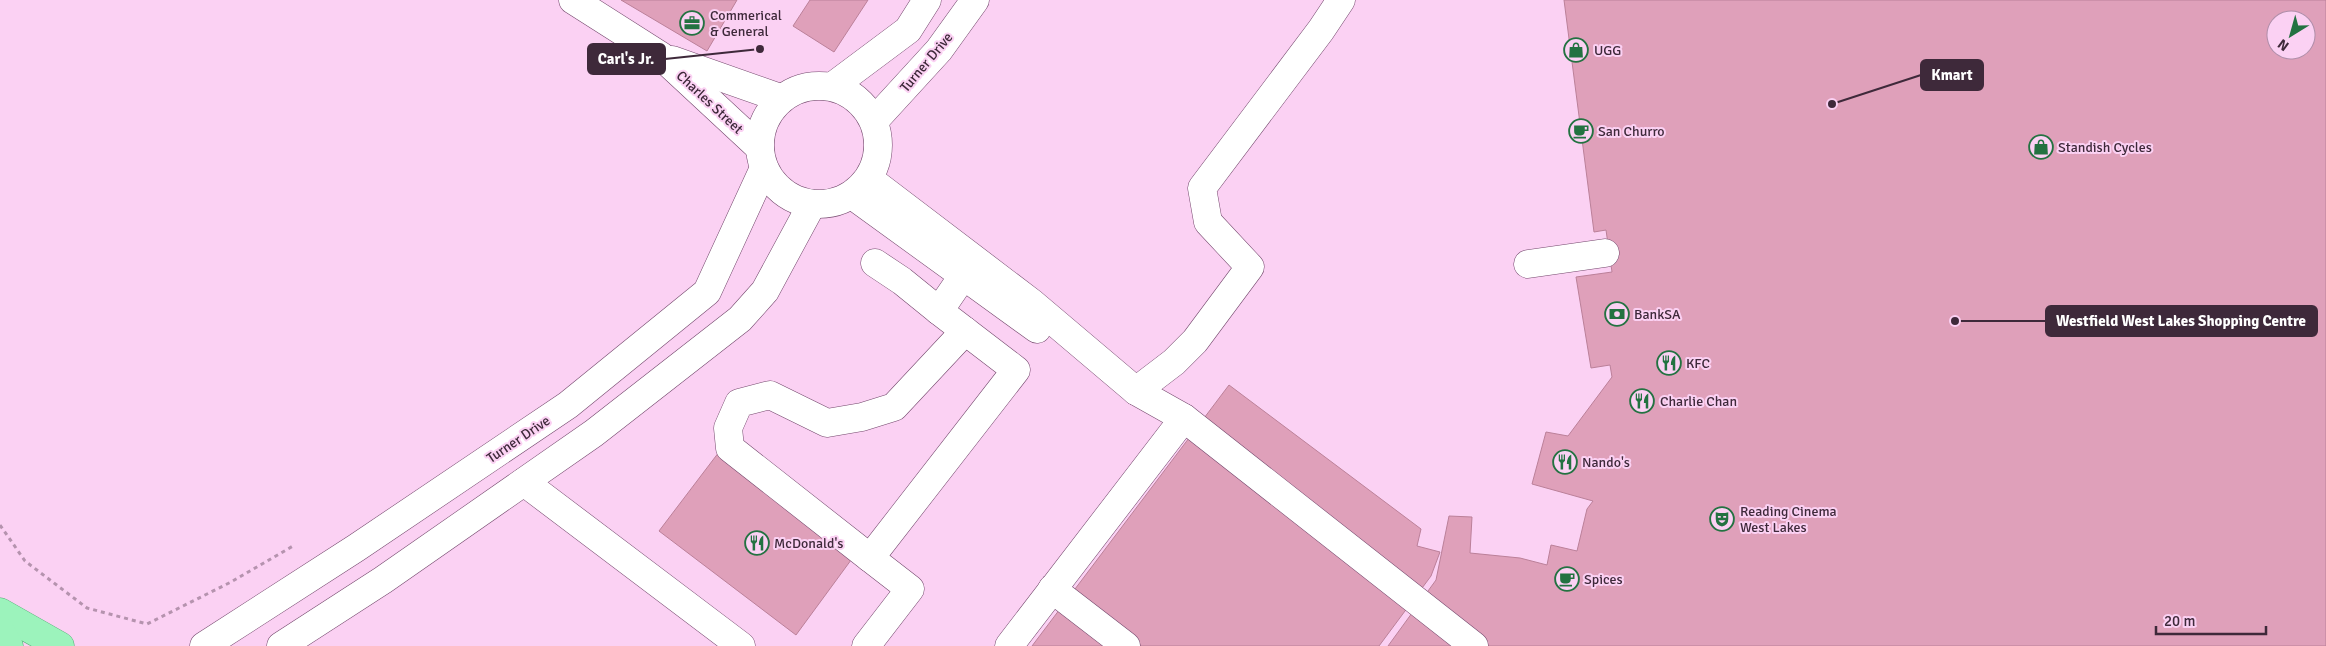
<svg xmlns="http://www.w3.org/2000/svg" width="2326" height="646" font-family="Signika,sans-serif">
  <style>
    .building { fill: #dfa0ba; stroke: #bb8099; fill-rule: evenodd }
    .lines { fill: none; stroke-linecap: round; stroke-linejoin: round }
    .minor-casing { stroke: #73476c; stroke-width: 29 }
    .major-casing { stroke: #50a771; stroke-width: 29 }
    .path { stroke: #b593ae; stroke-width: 3; stroke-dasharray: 4 4; stroke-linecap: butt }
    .minor { stroke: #fff; stroke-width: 28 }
    .major { stroke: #9cf3bc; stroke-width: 28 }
    .labels { text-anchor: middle; stroke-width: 4; stroke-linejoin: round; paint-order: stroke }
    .poi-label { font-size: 14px; fill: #3e293a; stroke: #fbd1f3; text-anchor: start }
    .street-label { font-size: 14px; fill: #3e293a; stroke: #fbd1f3 }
    .leader { fill: none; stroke: #3e293a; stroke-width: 2 }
    .callout-dot { fill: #3e293a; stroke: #fbd1f3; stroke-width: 2 }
    .callout { fill: #3e293a; stroke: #3e293a; stroke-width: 2 }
    .callout-label { font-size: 15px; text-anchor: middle; font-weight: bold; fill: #fff }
  </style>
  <rect width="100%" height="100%" fill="#fbd1f3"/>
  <g class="building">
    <polygon points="621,0 737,0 707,51"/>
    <polygon points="810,0 868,0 834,52 793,26"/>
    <path d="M 1564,0 L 2326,0 L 2326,646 L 1388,646 L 1436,580 L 1449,516 L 1472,517 L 1470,553 L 1520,558 L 1547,565 L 1551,545 L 1577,551 L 1587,509 L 1593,501 L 1532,484 L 1546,432 L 1568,436 L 1612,377 L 1610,365 L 1591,368 L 1576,277 L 1612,272 L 1606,230 L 1594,232 ZM 2276,20 L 2306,20 L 2306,50 L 2276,50 Z"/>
    <polygon points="1229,385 1421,529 1417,546 1440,552 1431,576 1379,646 1032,646"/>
    <polygon points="719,452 854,556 796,635 659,531"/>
  </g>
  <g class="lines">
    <g class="minor-casing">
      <g id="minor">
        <polyline points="573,0 661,56 759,147"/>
        <polyline points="672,60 780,98"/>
        <circle cx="819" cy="145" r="59"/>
        <polyline points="833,86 908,30 927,0"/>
        <polyline points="874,121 939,50 975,0"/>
        <polyline points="869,179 1032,303 1136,391 1184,418 1474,646"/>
        <polyline points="852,195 1037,329"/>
        <polyline points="875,263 902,281 939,311"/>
        <polyline points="1528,264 1605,253"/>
        <polyline points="1136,391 1174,362 1195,341 1250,267 1208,222 1202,188 1321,30 1341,0"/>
        <polyline points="524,482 741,646"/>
        <polyline points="870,558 730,448 728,428 739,403 770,395 827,423 862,417 894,407 965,331"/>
        <polyline points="1052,589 1126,646"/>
        <polyline points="204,646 356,548 568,405 707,292 764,168"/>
        <polyline points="281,646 383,580 594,433 740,319 765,291 812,204"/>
        <polyline points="866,646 910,589 870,558 1016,370 939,311 963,276"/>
        <polyline points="1009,646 1184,418"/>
      </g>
    </g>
    <g class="major-casing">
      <g id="major">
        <polyline points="0,612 60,646"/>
        <polyline points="0,631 9,646"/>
      </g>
    </g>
    <polyline class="path" points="0,525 25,561 87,608 147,624 231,582 293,546"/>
    <use href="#minor" class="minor"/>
    <use href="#major" class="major"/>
  </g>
  <defs>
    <g id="office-ring" transform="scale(1.25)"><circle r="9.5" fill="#fbd1f3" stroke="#237241" stroke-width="1.5"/><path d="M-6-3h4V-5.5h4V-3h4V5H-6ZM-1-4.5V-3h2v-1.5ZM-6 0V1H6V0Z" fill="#237241"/></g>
    <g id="shop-ring" transform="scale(1.25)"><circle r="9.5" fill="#fbd1f3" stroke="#237241" stroke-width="1.5"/><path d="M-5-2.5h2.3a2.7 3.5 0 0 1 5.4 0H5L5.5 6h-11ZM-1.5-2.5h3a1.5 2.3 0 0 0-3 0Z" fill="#237241"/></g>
    <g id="cafe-ring" transform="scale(1.25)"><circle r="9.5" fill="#fbd1f3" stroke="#237241" stroke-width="1.5"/><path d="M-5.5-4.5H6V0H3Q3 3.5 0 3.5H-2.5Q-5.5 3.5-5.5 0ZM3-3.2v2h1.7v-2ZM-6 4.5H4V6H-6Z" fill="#237241"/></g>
    <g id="bank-ring" transform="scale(1.25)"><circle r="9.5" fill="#fbd1f3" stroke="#237241" stroke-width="1.5"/><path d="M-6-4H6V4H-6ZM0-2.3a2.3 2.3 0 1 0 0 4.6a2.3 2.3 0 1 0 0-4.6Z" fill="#237241"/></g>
    <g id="restaurant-ring" transform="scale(1.25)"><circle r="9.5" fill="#fbd1f3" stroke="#237241" stroke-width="1.5"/><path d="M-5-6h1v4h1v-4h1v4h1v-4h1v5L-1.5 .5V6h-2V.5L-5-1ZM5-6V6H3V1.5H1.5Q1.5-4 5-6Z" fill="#237241"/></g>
    <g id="theatre-ring" transform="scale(1.25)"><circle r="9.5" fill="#fbd1f3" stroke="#237241" stroke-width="1.5"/><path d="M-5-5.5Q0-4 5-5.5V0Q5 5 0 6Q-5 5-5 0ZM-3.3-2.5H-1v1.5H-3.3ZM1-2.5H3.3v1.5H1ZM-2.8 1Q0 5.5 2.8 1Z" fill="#237241"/></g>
  </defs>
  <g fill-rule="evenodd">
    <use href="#office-ring" x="692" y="23"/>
    <use href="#shop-ring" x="1576" y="50"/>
    <use href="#cafe-ring" x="1581" y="131"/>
    <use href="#shop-ring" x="2041" y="147"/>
    <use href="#bank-ring" x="1617" y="314"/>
    <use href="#restaurant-ring" x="1669" y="363"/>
    <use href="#restaurant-ring" x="1642" y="401"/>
    <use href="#restaurant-ring" x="1565" y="462"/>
    <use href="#theatre-ring" x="1722" y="519"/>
    <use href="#restaurant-ring" x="757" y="543"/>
    <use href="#cafe-ring" x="1567" y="579"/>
  </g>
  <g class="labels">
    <g class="poi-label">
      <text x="710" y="20">Commerical<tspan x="710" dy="16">&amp; General</tspan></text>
      <text x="1594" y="55">UGG</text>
      <text x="1598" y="136">San Churro</text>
      <text x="2058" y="152">Standish Cycles</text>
      <text x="1634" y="319">BankSA</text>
      <text x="1686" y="368">KFC</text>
      <text x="1660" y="406">Charlie Chan</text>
      <text x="1582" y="467">Nando's</text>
      <text x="1740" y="516">Reading Cinema<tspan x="1740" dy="16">West Lakes</tspan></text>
      <text x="774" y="548">McDonald's</text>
      <text x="1584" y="584">Spices</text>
    </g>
    <g class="street-label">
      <text transform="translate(926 62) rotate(-50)" y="5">Turner Drive</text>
      <text transform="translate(710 102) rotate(43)" y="5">Charles Street</text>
      <text transform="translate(518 439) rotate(-34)" y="5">Turner Drive</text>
    </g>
  </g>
  <path class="leader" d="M760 49L665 59M1832 104L1921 75M1955 321L2046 321"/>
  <g class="callout-dot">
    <circle cx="760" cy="49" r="5"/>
    <circle cx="1832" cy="104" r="5"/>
    <circle cx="1955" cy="321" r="5"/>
  </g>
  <g class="callout">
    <rect x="588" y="44" width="77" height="30" rx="5"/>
    <rect x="1921" y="60" width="62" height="30" rx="5"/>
    <rect x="2046" y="306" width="271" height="30" rx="5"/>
  </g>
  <g class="callout-label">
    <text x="626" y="64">Carl's Jr.</text>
    <text x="1952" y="80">Kmart</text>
    <text x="2181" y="326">Westfield West Lakes Shopping Centre</text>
  </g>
  <g transform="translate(2291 35) rotate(217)"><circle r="24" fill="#fbd1f3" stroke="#af8ea9"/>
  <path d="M0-4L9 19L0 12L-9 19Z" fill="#237241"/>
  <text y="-8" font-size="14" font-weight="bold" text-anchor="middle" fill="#3e293a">N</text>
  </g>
  <path d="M2156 626v8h110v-8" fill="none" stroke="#3e293a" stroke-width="2.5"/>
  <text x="2164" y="626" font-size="15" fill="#3e293a" stroke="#fbd1f3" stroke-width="4" paint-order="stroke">20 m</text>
</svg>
